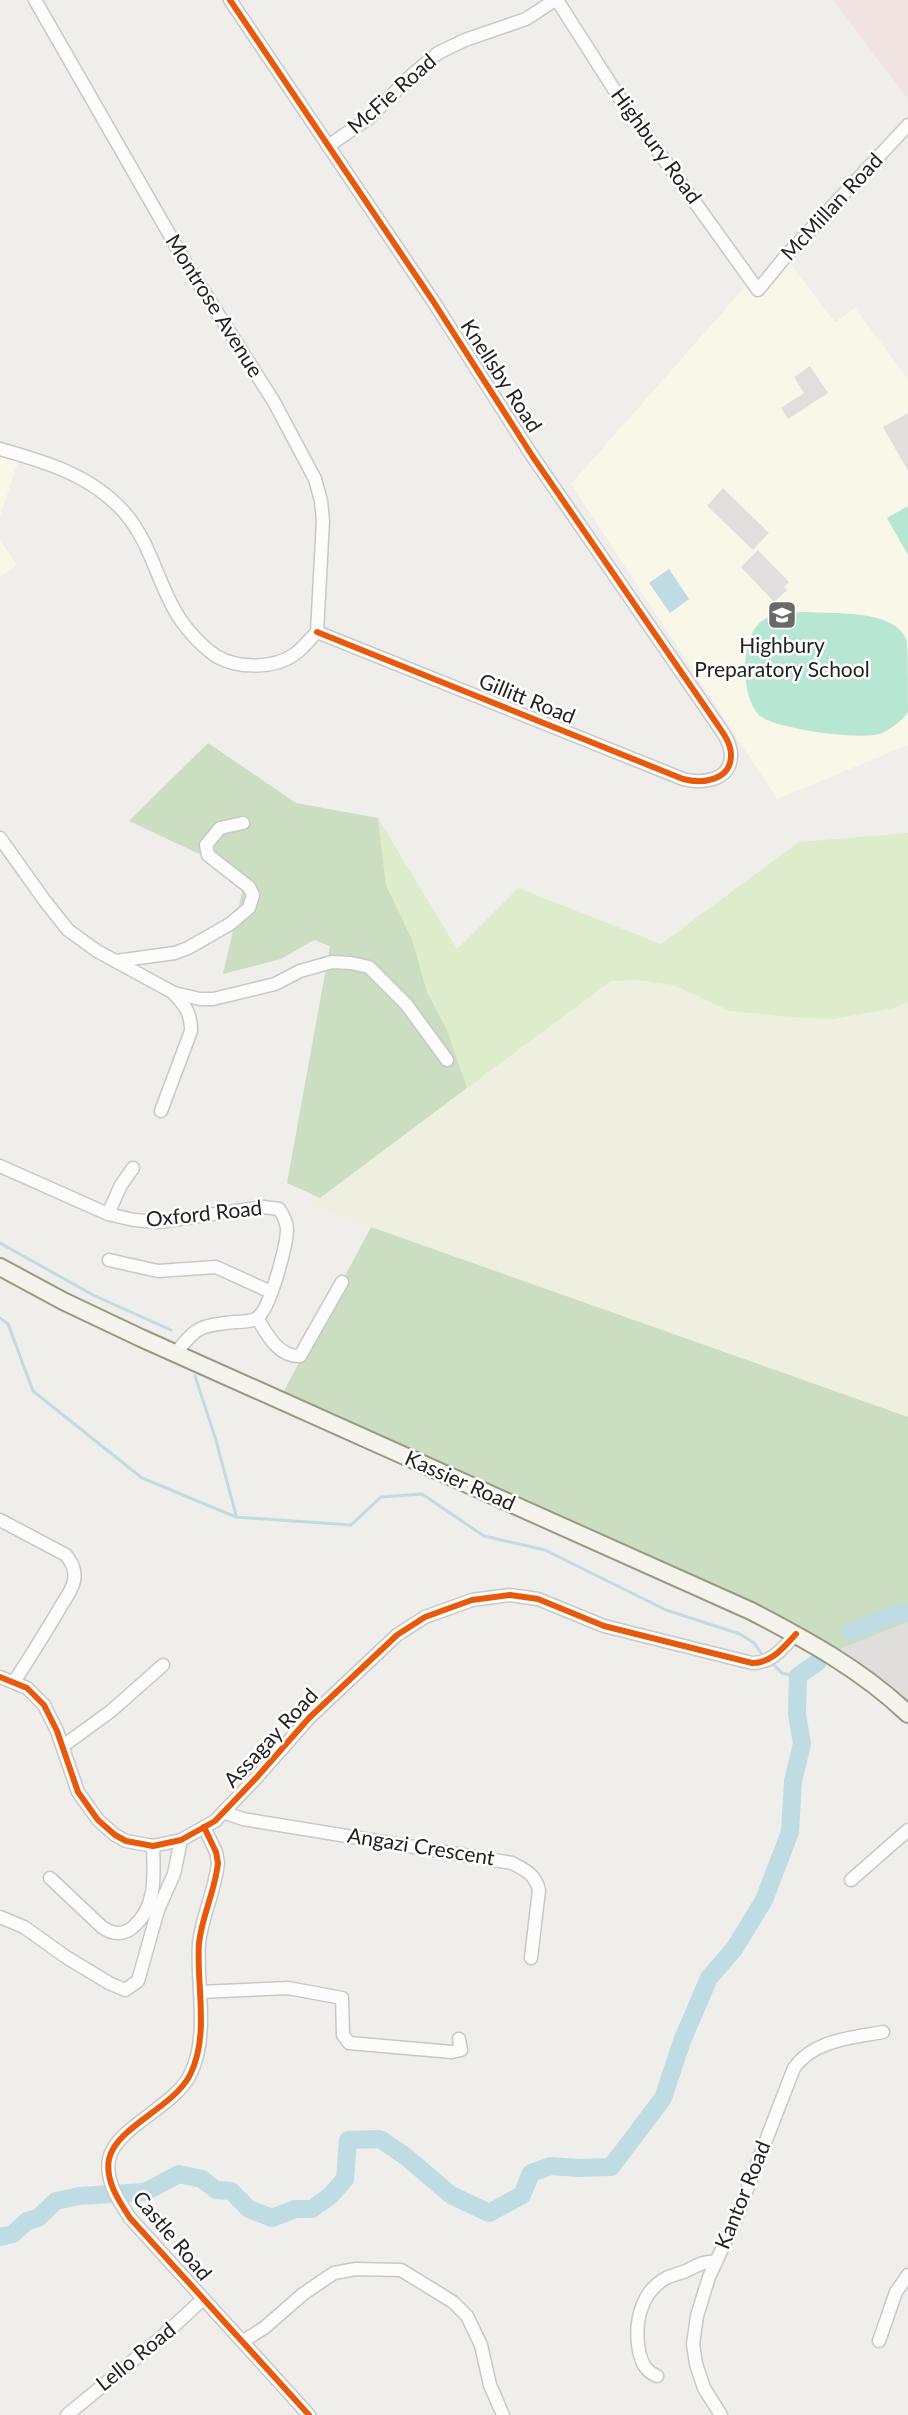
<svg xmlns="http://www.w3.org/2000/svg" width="908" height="2415" font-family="Lato,sans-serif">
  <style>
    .residential { fill: #dfdedc }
    .commercial { fill: #f1e3e1 }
    .education { fill: #f8f7e8 }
    .farmland { fill: #efefdf }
    .grass { fill: #ddeccb }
    .forest { fill: #cbdec1 }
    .pitch { fill: #b7e6d2 }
    .parking { fill: #e0dfde }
    .water { fill: #bfdbe3 }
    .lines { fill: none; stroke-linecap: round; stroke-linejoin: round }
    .stream { stroke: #bfdbe3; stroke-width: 3 }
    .river { stroke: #bfdbe3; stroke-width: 18 }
    .street-casing { stroke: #c9c8c7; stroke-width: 15 }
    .secondary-casing { stroke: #999a82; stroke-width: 20 }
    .street { stroke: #fdfcfc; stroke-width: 12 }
    .secondary { stroke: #f4f4ed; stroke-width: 16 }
    .cycleway-casing { stroke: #fff; stroke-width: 10 }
    .cycleway { stroke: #e8590c; stroke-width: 6 }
    .labels { text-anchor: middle; stroke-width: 5; stroke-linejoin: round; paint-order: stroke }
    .street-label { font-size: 21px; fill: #222; stroke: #fff }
    .poi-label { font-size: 21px; fill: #222; stroke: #fff }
  </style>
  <rect width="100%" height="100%" fill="#f0eeeb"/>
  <polygon class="residential" points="908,1622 908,1704 831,1653"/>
  <polygon class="commercial" points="833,0 908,0 908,99 873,53"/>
  <g class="education">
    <polygon points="785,257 835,322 855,308 908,379 908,745 777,799 571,484 752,279 758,289"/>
    <polygon points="0,452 19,459 0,517"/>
    <polygon points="0,540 17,565 0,577"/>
  </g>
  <polygon class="farmland" points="637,980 673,985 730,1011 802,1018 834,1019 891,1009 908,1002 908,1417 309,1205 611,981"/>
  <polygon class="grass" points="378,818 457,949 518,888 661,944 799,842 908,833 908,1002 891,1009 833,1019 802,1018 730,1011 673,985 637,980 611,981 467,1088 447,1030 427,992 412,939 386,884"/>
  <g class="forest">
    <polygon points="208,743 296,803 378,818 386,885 412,939 427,992 447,1030 467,1088 320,1198 287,1183 330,946 314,940 281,959 223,974 246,876 129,821"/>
    <polygon points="371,1227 908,1417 908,1622 831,1653 279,1400"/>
  </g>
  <g class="pitch">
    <polygon points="908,506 908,555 887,518"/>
    <path d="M 807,612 C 834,614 898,609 907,642 C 908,658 908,693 908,712 C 903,720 889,731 879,734 C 859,740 773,729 759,715 C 740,696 740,637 762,621 C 775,612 791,613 807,612 Z"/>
  </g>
  <g class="parking">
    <polygon points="810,366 828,393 788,419 781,408 804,393 794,377"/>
    <polygon points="908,413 908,471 883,427"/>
    <polygon points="723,488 769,533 753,550 707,506"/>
    <polygon points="758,550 789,582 784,587 787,590 774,602 741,567"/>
  </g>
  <polygon class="water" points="669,569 689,599 670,613 649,583"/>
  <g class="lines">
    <g class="stream">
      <polyline points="0,1243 93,1295 171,1330"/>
      <polyline points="0,1318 8,1324 33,1391 142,1478 236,1517 351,1525 381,1497 422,1494 484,1536 545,1550 666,1610 740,1634 754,1643 761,1653"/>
      <polyline points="195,1376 215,1437 236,1515"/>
      <polyline points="774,1665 782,1673 798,1677"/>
      <polyline points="610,2164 611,2167"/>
    </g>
    <g class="river">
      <polyline points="851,1632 896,1614 908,1612"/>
      <polyline points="0,2237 13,2234 27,2221 38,2218 56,2201 79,2196 145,2192 179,2174 202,2179 216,2190 231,2191 249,2209 272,2218 295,2209 312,2209 331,2195 345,2179 348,2140 380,2139 405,2156 451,2195 489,2213 522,2195 531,2173 551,2166 578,2168 611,2167 663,2098 682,2041 709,1978 734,1949 764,1900 790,1832 793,1781 802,1744 797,1714 798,1676 818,1662"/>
    </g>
    <g class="street-casing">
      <g id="street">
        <polyline points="35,0 187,265 274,402 315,479 321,501 323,521 317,632"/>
        <path d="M 230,0 L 433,301 L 533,457 L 717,724 C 723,733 731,743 731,755 C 731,781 702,784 683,779 L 317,632"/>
        <polyline points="557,0 617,94 758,290 785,257 908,125"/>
        <polyline points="328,146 369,118 412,75 438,53 465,40 526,19 555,0"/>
        <path d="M 0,449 C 46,462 91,475 124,512 C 149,540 156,577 174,609 C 183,626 200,645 216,656 C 238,669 274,669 295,654 C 303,648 310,639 317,632"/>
        <polyline points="0,838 45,901 68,930 97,951 174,993 200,999 213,999 275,984 300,971 332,962 351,963 369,967 406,1004 447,1060"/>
        <polyline points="116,961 175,953 188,948 230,924 249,908 253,895 249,887 208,855 206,845 220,828 243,823"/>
        <path d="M 161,1111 L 191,1031 C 191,1014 186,1006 174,994"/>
        <path d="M 0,1166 L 108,1214 L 134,1220 L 158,1222 L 263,1207 L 279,1209 C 284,1216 287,1222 287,1231 C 286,1247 270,1310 257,1318 C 251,1322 241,1322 234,1322 C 200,1326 197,1326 176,1353"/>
        <polyline points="108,1214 121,1185 133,1168"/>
        <polyline points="109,1260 158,1271 216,1267 271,1292"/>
        <path d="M 257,1318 C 267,1334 278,1357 300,1356 L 342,1282"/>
        <path d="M 0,1520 L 66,1555 C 72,1563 76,1570 74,1581 C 72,1590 66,1598 61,1606 C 46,1632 30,1657 14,1682"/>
        <path d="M 0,1677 L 27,1688 L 44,1705 L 57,1731 L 78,1792 L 98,1820 L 115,1835 L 126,1841 L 153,1846 L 181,1840 L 215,1821 L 257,1777 L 309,1718 L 397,1635 L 425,1617 L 472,1600 L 510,1595 L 538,1599 L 604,1626 L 752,1663 C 772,1663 783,1648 796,1634"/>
        <polyline points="63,1746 111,1711 163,1665"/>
        <path d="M 223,1812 L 243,1819 L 512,1863 C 525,1870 535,1874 539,1890 L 531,1958"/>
        <path d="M 204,1827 L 216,1852 L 218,1863 C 215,1891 202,1916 199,1943 C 196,1985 210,2035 190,2075 C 173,2108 116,2127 109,2159 C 105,2181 119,2201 130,2218 L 309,2415"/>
        <path d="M 50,1878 L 102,1927 C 112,1934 123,1936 133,1927 C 157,1907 154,1874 153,1846"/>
        <polyline points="851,1880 908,1830"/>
        <polyline points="0,1917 24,1927 66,1957 109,1983 125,1990 138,1981 158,1910 174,1874 181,1840"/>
        <polyline points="200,1992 288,1988 342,1998 343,2035 349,2043 452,2052 461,2050 459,2039"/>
        <polyline points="243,2341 264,2328 303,2294 334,2273 356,2269 401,2270 453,2302 467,2316 481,2345 490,2385 503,2415"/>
        <polyline points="879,2341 896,2292 908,2275"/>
        <path d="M 657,2376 C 645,2371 642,2363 639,2351 C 634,2324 640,2291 668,2277 C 674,2275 680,2273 686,2271 C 698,2265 703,2261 716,2262"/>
        <polyline points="67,2415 163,2336 203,2299"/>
        <path d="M 721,2415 L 704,2388 L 696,2364 L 693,2344 L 697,2316 L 709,2277 L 734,2223 L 794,2068 C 814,2040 851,2038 883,2032"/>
      </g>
    </g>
    <g class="secondary-casing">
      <path id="secondary" d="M 0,1267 L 63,1301 L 141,1338 L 751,1611 C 807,1640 862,1670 908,1714"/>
    </g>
    <use href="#street" class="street"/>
    <use href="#secondary" class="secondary"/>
    <g class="cycleway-casing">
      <g id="cycleway">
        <path d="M 230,0 L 433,301 L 533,457 L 717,724 C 723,733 731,743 731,755 C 731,781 702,784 683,779 L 317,632"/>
        <path d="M 0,1677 L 27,1688 L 44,1705 L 57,1731 L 78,1792 L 98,1820 L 115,1835 L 126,1841 L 153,1846 L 181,1840 L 215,1821 L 257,1777 L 309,1718 L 397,1635 L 425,1617 L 472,1600 L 510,1595 L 538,1599 L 604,1626 L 752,1663 C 772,1663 783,1648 796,1634"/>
        <path d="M 204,1827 L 216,1852 L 218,1863 C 215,1891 202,1916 199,1943 C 196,1985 210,2035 190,2075 C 173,2108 116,2127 109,2159 C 105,2181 119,2201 130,2218 L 309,2415"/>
      </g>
    </g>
    <use href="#cycleway" class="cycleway"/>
  </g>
  <defs>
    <g id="school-square" transform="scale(1.5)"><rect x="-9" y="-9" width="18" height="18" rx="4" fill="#6a6968" stroke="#fff"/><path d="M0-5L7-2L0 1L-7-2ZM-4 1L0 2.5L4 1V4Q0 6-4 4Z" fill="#fff"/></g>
  </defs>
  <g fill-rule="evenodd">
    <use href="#school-square" x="782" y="615"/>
  </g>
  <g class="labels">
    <g class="street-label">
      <text transform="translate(392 94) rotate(-41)" y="7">McFie Road</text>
      <text transform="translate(656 146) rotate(54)" y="7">Highbury Road</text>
      <text transform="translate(832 207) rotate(-47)" y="7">McMillan Road</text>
      <text transform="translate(214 306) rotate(58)" y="7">Montrose Avenue</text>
      <text transform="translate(501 376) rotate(57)" y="7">Knellsby Road</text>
      <text transform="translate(527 699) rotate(22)" y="7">Gillitt Road</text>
      <text transform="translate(204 1214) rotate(-6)" y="7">Oxford Road</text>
      <text transform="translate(460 1481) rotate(24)" y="7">Kassier Road</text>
      <text transform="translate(271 1738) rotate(-47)" y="7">Assagay Road</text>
      <text transform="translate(421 1847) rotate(9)" y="7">Angazi Crescent</text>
      <text transform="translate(743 2195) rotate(-68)" y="7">Kantor Road</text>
      <text transform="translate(172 2236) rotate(50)" y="7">Castle Road</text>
      <text transform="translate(136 2357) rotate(-39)" y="7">Lello Road</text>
    </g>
    <g class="poi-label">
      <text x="782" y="653">Highbury<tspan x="782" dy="24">Preparatory School</tspan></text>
    </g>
  </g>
</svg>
